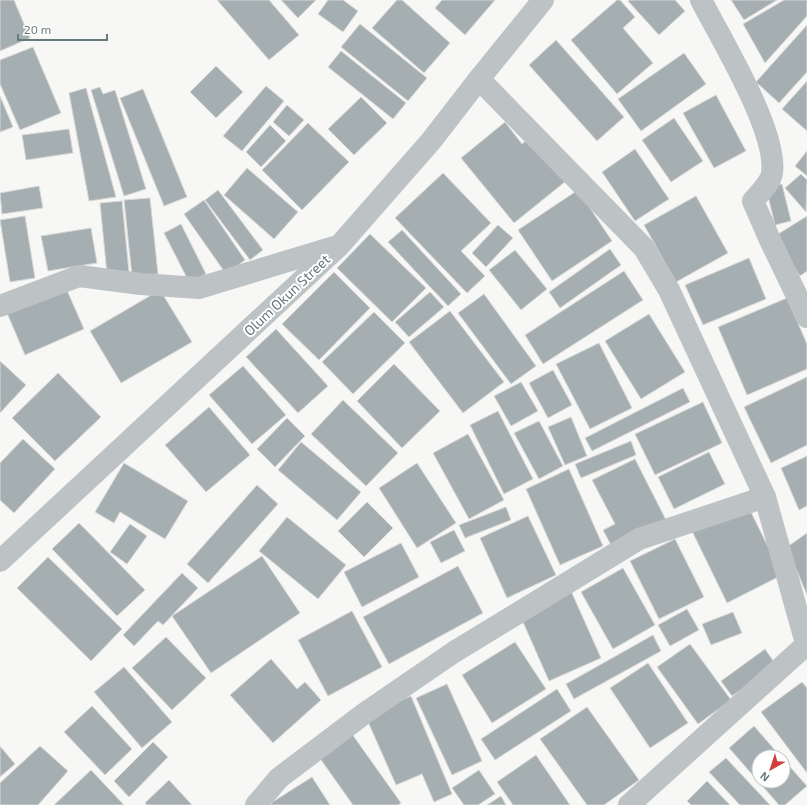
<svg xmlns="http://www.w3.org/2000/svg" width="807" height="805" font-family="'Exo 2',sans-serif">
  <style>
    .building { fill: #a5aeb1; stroke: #d9d8d7 }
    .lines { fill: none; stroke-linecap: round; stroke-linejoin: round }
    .minor { stroke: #bdc2c4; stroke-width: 22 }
    .labels { text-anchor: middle; stroke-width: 4; stroke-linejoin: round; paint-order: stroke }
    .street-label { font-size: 14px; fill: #66787c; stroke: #fff }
  </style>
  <rect width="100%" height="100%" fill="#f7f7f5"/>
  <g class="building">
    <polygon points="0,0 14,0 30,38 0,51"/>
    <polygon points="217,0 269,0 299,35 269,60"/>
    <polygon points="281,0 316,0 298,18"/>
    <polygon points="328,0 343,0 358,11 343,32 318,14"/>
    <polygon points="397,0 402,0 450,43 424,73 372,28"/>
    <polygon points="442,0 495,0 465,35 435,8"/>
    <polygon points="617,0 620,0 635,17 623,28 653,63 617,94 571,40"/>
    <polygon points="630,0 675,0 685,11 659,35 628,1"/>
    <polygon points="731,0 777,0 744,20"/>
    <polygon points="784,0 807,0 807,16 765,63 743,24"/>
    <polygon points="360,24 427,78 408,101 341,47"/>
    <polygon points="807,25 807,72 779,103 756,82"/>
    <polygon points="556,40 624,117 597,141 529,65"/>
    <polygon points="33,47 61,113 20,130 0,84 0,60"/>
    <polygon points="341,51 406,103 393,119 328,67"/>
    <polygon points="684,53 706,84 641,131 618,99"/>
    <polygon points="216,66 243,92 216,118 190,92"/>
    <polygon points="807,81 807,131 782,109"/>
    <polygon points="266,86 284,101 242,151 223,136"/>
    <polygon points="100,87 103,94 115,90 146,189 124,196 91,90"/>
    <polygon points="86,88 116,197 89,201 69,93"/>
    <polygon points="143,89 187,197 164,206 120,98"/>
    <polygon points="716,95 746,151 714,168 683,113"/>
    <polygon points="0,96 13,127 0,132"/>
    <polygon points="361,97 387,123 354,155 328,129"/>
    <polygon points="287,105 304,120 289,136 273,122"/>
    <polygon points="674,118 703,161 671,182 642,140"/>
    <polygon points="505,122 522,144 530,137 566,181 514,223 461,158"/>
    <polygon points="308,123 349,162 302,210 262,170"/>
    <polygon points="270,125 286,141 261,167 246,152"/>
    <polygon points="69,129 73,153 26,160 22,135"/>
    <polygon points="635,149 669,199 635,221 602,172"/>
    <polygon points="807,151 807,176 795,166"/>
    <polygon points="247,168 298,212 274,239 224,195"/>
    <polygon points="443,173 491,223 461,251 485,276 467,293 395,218"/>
    <polygon points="801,174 807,180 806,212 785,188"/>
    <polygon points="782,184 791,221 775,225 766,188"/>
    <polygon points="39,186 43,208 2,214 0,193"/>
    <polygon points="218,190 263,250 250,260 205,200"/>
    <polygon points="578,190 612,241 552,281 518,230"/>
    <polygon points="696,196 728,253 676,282 644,225"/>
    <polygon points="150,198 158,274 132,276 124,200"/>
    <polygon points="204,200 245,260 226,274 184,214"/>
    <polygon points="122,201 129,272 107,274 100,203"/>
    <polygon points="25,216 35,278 10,282 0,220"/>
    <polygon points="807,216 807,271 800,276 775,236"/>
    <polygon points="181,224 206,274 189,282 164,233"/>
    <polygon points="498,225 513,238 486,267 472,253"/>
    <polygon points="91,228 97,263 48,271 41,236"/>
    <polygon points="402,230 461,294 448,306 388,242"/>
    <polygon points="370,234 426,288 392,322 337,268"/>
    <polygon points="610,249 621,265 560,308 549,292"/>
    <polygon points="515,250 547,289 521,310 489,270"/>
    <polygon points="749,258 766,299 703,325 685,285"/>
    <polygon points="624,271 643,300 543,364 525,335"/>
    <polygon points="334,272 370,308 319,360 282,324"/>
    <polygon points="66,288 84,329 25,355 7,313"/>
    <polygon points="160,290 192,342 121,383 90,331"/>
    <polygon points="430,292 444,307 409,337 395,322"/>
    <polygon points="484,294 536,366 511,384 458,313"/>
    <polygon points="787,298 807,344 807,369 747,395 718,327"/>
    <polygon points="450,311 504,382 463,413 409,342"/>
    <polygon points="374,312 405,343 353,394 322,362"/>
    <polygon points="649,314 685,372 641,399 605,341"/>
    <polygon points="276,329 328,386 298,413 246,357"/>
    <polygon points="599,343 632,408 590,429 556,364"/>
    <polygon points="0,361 26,385 0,413"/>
    <polygon points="394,364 440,411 402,448 357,401"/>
    <polygon points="243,366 286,415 252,444 209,395"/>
    <polygon points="553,370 572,405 548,418 529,383"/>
    <polygon points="58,373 101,417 55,461 12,418"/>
    <polygon points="807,377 807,445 771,463 744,407"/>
    <polygon points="521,382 538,411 511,426 494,396"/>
    <polygon points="683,388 690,402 592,451 585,438"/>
    <polygon points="343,400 398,453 366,486 311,434"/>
    <polygon points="703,402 722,443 655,475 635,434"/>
    <polygon points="209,407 250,455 206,492 165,445"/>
    <polygon points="498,411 533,479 504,494 470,425"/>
    <polygon points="571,417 587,456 565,465 548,427"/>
    <polygon points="287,418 305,436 275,467 257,449"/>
    <polygon points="539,421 563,466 539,479 514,433"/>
    <polygon points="468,434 504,500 469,519 433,453"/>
    <polygon points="23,439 55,469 14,513 0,500 0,463"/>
    <polygon points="631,441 636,455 581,478 575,464"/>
    <polygon points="301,442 361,492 337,520 278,470"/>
    <polygon points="709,452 725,484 674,509 658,477"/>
    <polygon points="807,456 807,506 799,510 781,468"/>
    <polygon points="635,459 666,520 612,547 603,530 615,524 592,480"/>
    <polygon points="124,463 188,501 165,539 120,512 114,523 95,512"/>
    <polygon points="417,463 456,523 417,548 379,488"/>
    <polygon points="569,469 603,546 560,565 526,489"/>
    <polygon points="257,485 278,504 208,583 187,564"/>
    <polygon points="367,502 393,528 364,557 338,531"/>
    <polygon points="747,504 782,575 727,603 692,531"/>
    <polygon points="506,507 511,520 465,538 459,525"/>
    <polygon points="528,516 556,575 507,598 480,538"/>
    <polygon points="287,517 346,565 318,599 259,551"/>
    <polygon points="79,523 145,590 117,616 52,549"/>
    <polygon points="130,524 147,536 127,564 110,552"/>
    <polygon points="454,530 465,551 441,563 430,542"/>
    <polygon points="807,533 807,595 787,547"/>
    <polygon points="675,539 704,597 659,619 630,561"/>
    <polygon points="401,543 419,577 362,607 344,572"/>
    <polygon points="262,556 300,613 211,673 172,616"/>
    <polygon points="48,557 122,629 91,661 17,588"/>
    <polygon points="458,566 483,613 389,664 363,617"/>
    <polygon points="623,568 655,625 613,649 581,592"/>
    <polygon points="182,573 198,588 163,625 158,621 134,646 123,635"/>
    <polygon points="571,591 601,658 549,681 519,613"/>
    <polygon points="687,609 699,630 670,646 658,625"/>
    <polygon points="352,611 382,667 328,696 298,640"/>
    <polygon points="733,612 742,633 711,645 702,624"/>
    <polygon points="653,635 661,651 574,699 566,684"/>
    <polygon points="166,637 206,678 172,710 132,668"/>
    <polygon points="515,642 546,689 492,723 462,675"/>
    <polygon points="690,644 731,700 698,724 657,667"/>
    <polygon points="765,649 776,665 732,696 721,681"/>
    <polygon points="271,659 297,689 305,682 321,700 273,743 230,695"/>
    <polygon points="648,663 688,723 650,748 610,688"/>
    <polygon points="124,667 172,722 142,748 94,692"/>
    <polygon points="802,682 807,688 807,773 761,712"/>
    <polygon points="447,684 482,761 452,775 416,698"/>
    <polygon points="557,689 571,711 495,760 481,739"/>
    <polygon points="411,696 452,794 434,802 422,774 396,785 365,715"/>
    <polygon points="92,706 132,749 105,775 64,732"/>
    <polygon points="587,707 639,780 604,805 587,805 540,739"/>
    <polygon points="754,726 781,757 759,757 759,781 783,781 783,759 807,786 785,805 779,805 729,748"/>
    <polygon points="352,734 401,803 398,805 353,805 319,757"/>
    <polygon points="153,742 168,757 129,797 114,781"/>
    <polygon points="0,746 15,764 0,777"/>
    <polygon points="40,746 68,771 38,805 0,805 0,783"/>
    <polygon points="536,755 570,805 513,805 497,782"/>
    <polygon points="726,758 770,805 740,805 709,772"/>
    <polygon points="91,770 124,805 54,805"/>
    <polygon points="479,770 495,794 478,805 464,805 452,788"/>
    <polygon points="312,777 330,805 272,805 271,803"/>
    <polygon points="169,780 192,805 147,805 145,803"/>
    <polygon points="707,781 730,805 691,805 687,801"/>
    <polygon points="501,796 506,805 487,805"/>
  </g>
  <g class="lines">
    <g class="minor">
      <path d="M 701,0 C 721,39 778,132 772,173 C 771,182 759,194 753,201 L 770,240 L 807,317"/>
      <polyline points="479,79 644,248 669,290 765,497 807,647"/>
      <polyline points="0,306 79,276 141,284 199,288 334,247"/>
      <polyline points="0,561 339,246 431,141 479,79 543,0"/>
      <polyline points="256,805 279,778 365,713 454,652 639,539 765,497"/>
      <polyline points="629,805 806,645"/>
    </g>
  </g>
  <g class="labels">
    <g class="street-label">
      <text transform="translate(287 295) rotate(-43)" y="5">Olum Okun Street</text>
    </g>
  </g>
  <g transform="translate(771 769) rotate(219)"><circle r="19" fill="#ffffff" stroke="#c2c9cb"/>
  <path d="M0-3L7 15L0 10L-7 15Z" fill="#cf3f3d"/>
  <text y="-6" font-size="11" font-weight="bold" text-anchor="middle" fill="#66787c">N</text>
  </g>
  <path d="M18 34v6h89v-6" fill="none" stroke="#66787c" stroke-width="2"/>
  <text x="24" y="34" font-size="12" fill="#66787c" stroke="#ffffff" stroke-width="3" paint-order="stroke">20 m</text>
</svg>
